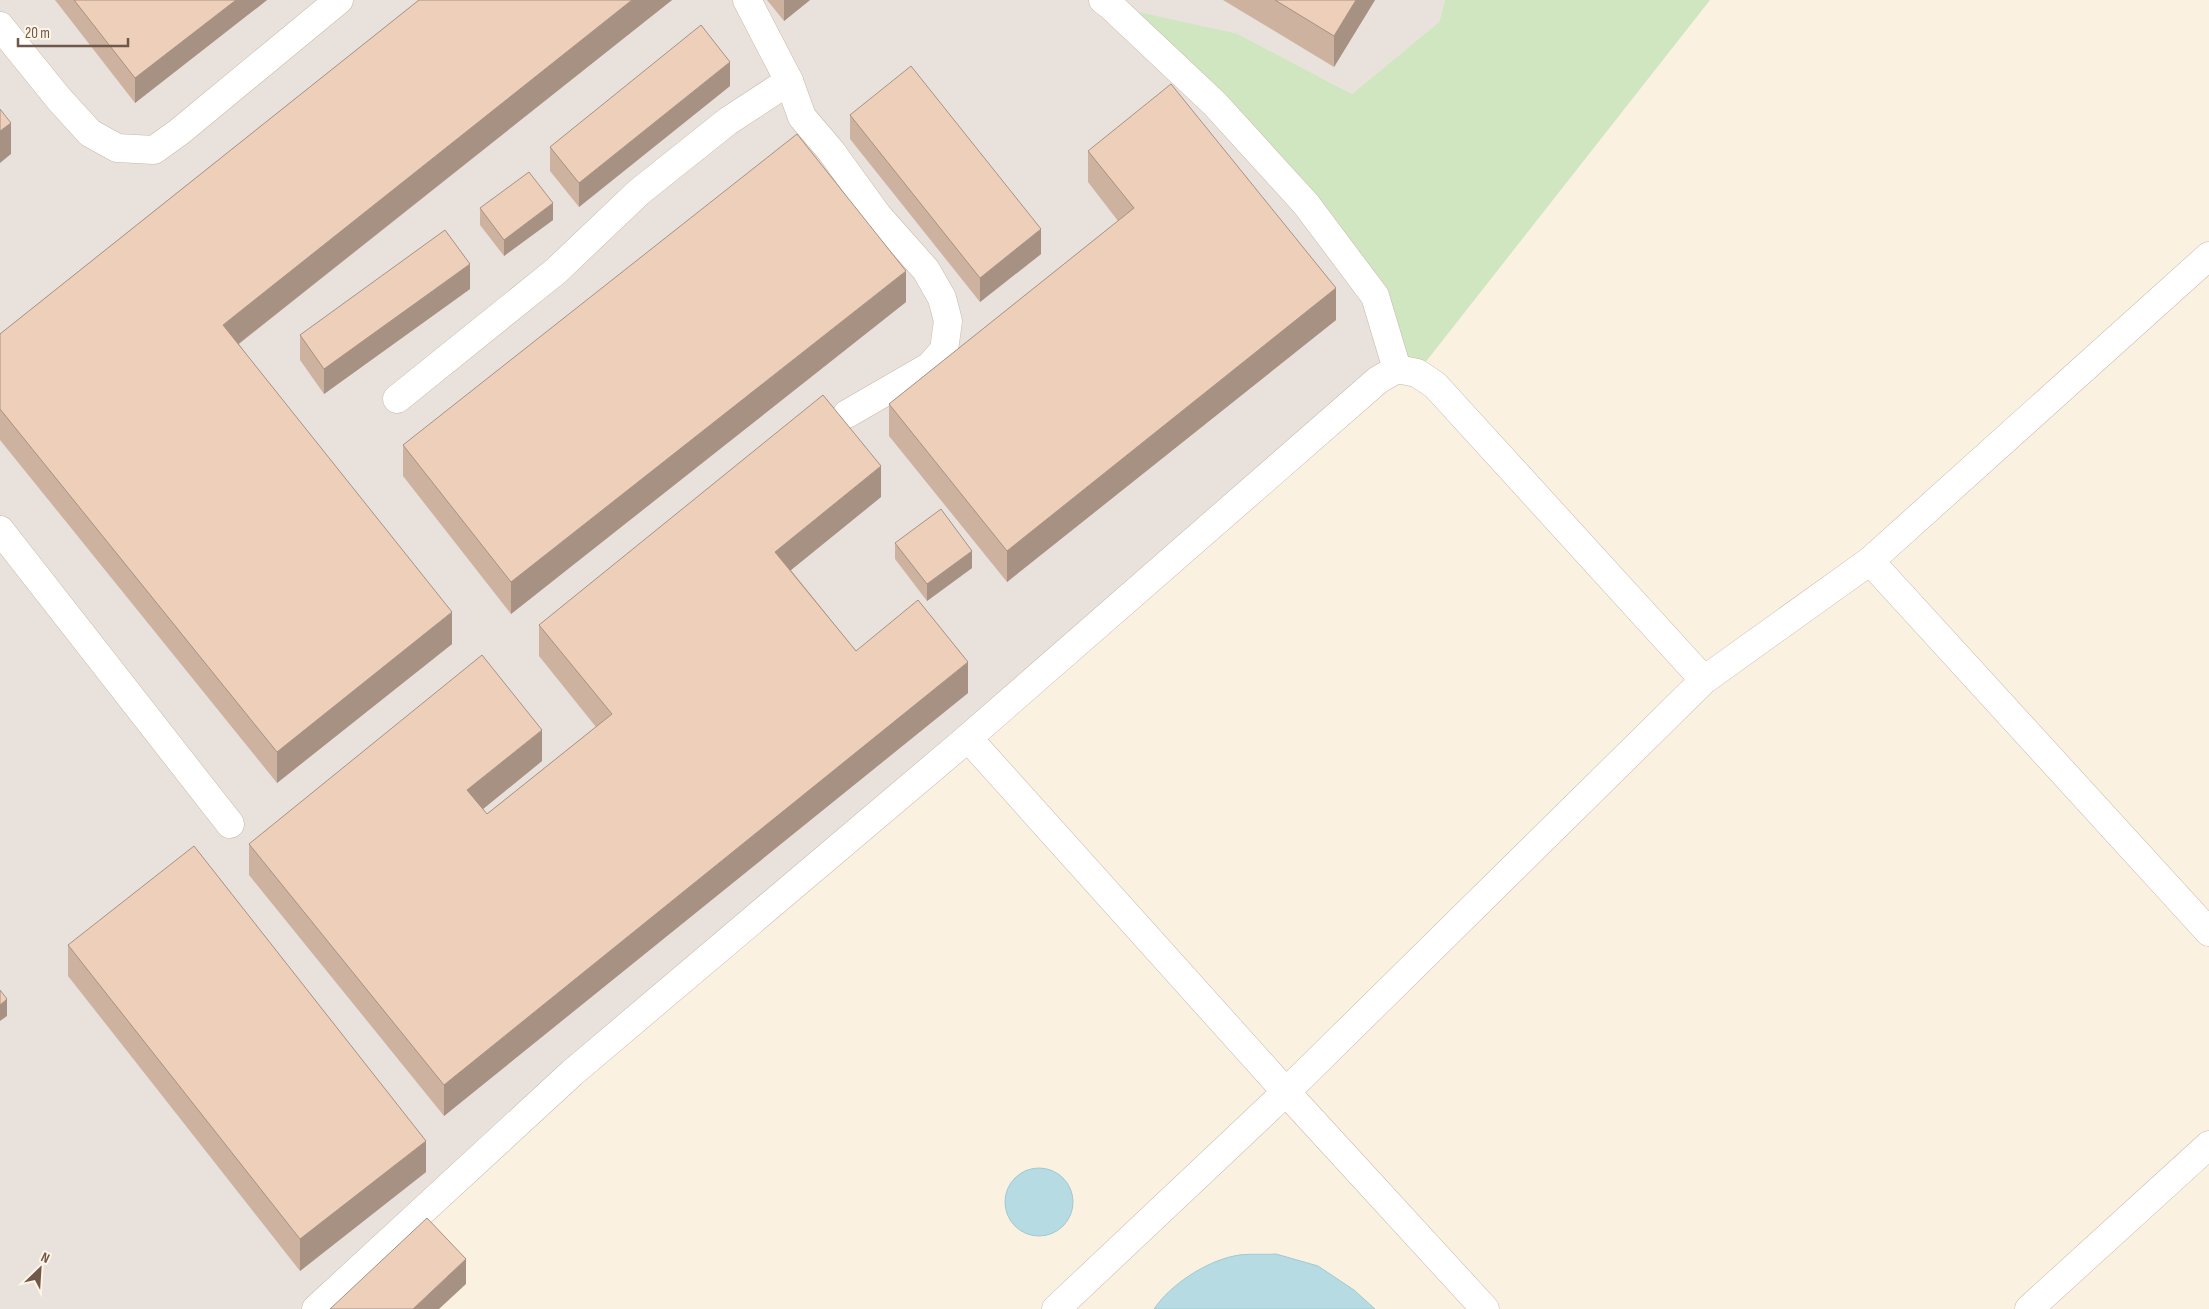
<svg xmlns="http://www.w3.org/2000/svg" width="2209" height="1309" font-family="'Sofia Sans Condensed',sans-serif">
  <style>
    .industrial { fill: #e9e2dc }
    .green { fill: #cfe6c0 }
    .water { fill: #b7dbe2; stroke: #9ecad3 }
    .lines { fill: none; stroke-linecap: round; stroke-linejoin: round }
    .minor-casing { stroke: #cab8a8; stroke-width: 29 }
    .minor { stroke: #fff; stroke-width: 28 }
    .wall { fill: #cdb2a0 }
    .shaded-wall { fill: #a79182 }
    .building { fill: #eecfba; stroke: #a79182 }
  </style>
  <rect width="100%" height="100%" fill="#faf1e1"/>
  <polygon class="industrial" points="0,0 1445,0 1439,22 1352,94 1238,34 1375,296 1397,369 316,1309 0,1309"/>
  <polygon class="green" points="1445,0 1710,0 1417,373 1397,369 1375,296 1111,6 1238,34 1352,94 1439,22"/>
  <g class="water">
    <circle cx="1039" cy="1202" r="34"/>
    <path d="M 1276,1254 L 1318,1266 L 1354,1290 L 1375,1309 L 1154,1309 C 1170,1285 1205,1262 1234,1256 C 1247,1253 1263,1255 1276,1254 Z"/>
  </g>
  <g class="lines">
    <g class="minor-casing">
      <g id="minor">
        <polyline points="747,0 789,81 802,117 831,151 878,216 926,270 942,298 948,321 944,350 930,366 847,414"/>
        <polyline points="1103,0 1111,6 1215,104 1306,204 1375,296 1397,369"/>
        <polyline points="0,26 59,99 90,133 117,148 154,150 179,132 339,0"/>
        <polyline points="397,399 556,271 639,192 728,121 789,81"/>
        <polyline points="0,530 230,824"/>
        <polyline points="1870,561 2209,932"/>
        <polyline points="968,738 1286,1092 1485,1309"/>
        <polyline points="316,1309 572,1073 968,738 1378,380 1397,369 1417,373 1435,385 1704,680"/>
        <polyline points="1056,1309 1286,1092 1704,680 1870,561 2209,256"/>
        <polyline points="2029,1309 2209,1145"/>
      </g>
    </g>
    <use href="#minor" class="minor"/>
  </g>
  <g class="wall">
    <polygon points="55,0 267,0 135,103"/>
    <polygon points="419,0 672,0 239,344 452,644 277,783 0,440 0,334"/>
    <polygon points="767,0 810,0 784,21"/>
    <polygon points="1223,0 1375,0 1334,67"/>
    <polygon points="730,86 579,207 550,171 550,147"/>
    <polygon points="850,115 1041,254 980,302 850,139"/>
    <polygon points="1088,151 1336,320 1007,582 889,436 889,404 1118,221 1088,182"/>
    <polygon points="480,208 553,220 504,256 480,225"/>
    <polygon points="470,289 324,394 300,360 300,335"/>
    <polygon points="906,302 511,614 403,476 403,445"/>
    <polygon points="881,497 791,570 856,651 968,693 444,1116 249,875 249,844 542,761 483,809 487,814 596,727 539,656 539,625"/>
    <polygon points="895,543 972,568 927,601 895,559"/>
    <polygon points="68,945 426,1172 300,1271 68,976"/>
  </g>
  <g class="shaded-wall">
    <polygon points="236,0 267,0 135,103 135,78"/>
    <polygon points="632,0 672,0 223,356 223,325"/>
    <polygon points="784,0 810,0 784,21"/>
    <polygon points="1356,0 1375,0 1334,67 1334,36"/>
    <polygon points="730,62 730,86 579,207 579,183"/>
    <polygon points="11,123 11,154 0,163 0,131"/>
    <polygon points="553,203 553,220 504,256 504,240"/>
    <polygon points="1041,229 1041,254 980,302 980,278"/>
    <polygon points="470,264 470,289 324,394 324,369"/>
    <polygon points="906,271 906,302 511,614 511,582"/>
    <polygon points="1336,288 1336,320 1007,582 1007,551"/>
    <polygon points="881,466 881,497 775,583 775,552"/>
    <polygon points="972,551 972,568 927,601 927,584"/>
    <polygon points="452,612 452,644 277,783 277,752"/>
    <polygon points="968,662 968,693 444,1116 444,1085"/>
    <polygon points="542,730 542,761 467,822 467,790"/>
    <polygon points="7,999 7,1016 0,1021 0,1005"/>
    <polygon points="426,1141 426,1172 300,1271 300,1239"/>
    <polygon points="466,1259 466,1284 439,1309 413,1309"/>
  </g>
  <g class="building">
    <polygon points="74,0 236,0 135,78"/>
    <polygon points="419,0 632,0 223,325 452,612 277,752 0,409 0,334"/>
    <polygon points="1275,0 1356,0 1334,36"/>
    <polygon points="701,25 730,62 579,183 550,147"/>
    <polygon points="911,66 1041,229 980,278 850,115"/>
    <polygon points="1171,84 1336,288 1007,551 889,404 1134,208 1088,151"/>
    <polygon points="0,109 11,123 0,131"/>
    <polygon points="797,134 906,271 511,582 403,445"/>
    <polygon points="529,172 553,203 504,240 480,208"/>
    <polygon points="445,230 470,264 324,369 300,335"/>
    <polygon points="823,395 881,466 775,552 856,651 918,600 968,662 444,1085 249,844 482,655 542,730 467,790 487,814 612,714 539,625"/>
    <polygon points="941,509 972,551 927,584 895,543"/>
    <polygon points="194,846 426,1141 300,1239 68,945"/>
    <polygon points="0,990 7,999 0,1005"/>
    <polygon points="427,1218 466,1259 413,1309 330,1309"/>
  </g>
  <g transform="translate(40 1269) rotate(25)" stroke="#fef5e6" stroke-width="4" paint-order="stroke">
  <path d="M0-4L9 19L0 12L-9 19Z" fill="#6f5849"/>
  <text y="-8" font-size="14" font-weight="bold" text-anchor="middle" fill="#6f5849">N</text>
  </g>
  <path d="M18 38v8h110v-8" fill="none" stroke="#6f5849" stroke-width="2.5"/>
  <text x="25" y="38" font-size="15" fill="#6f5849" stroke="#fef5e6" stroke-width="4" paint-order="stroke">20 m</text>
</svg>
